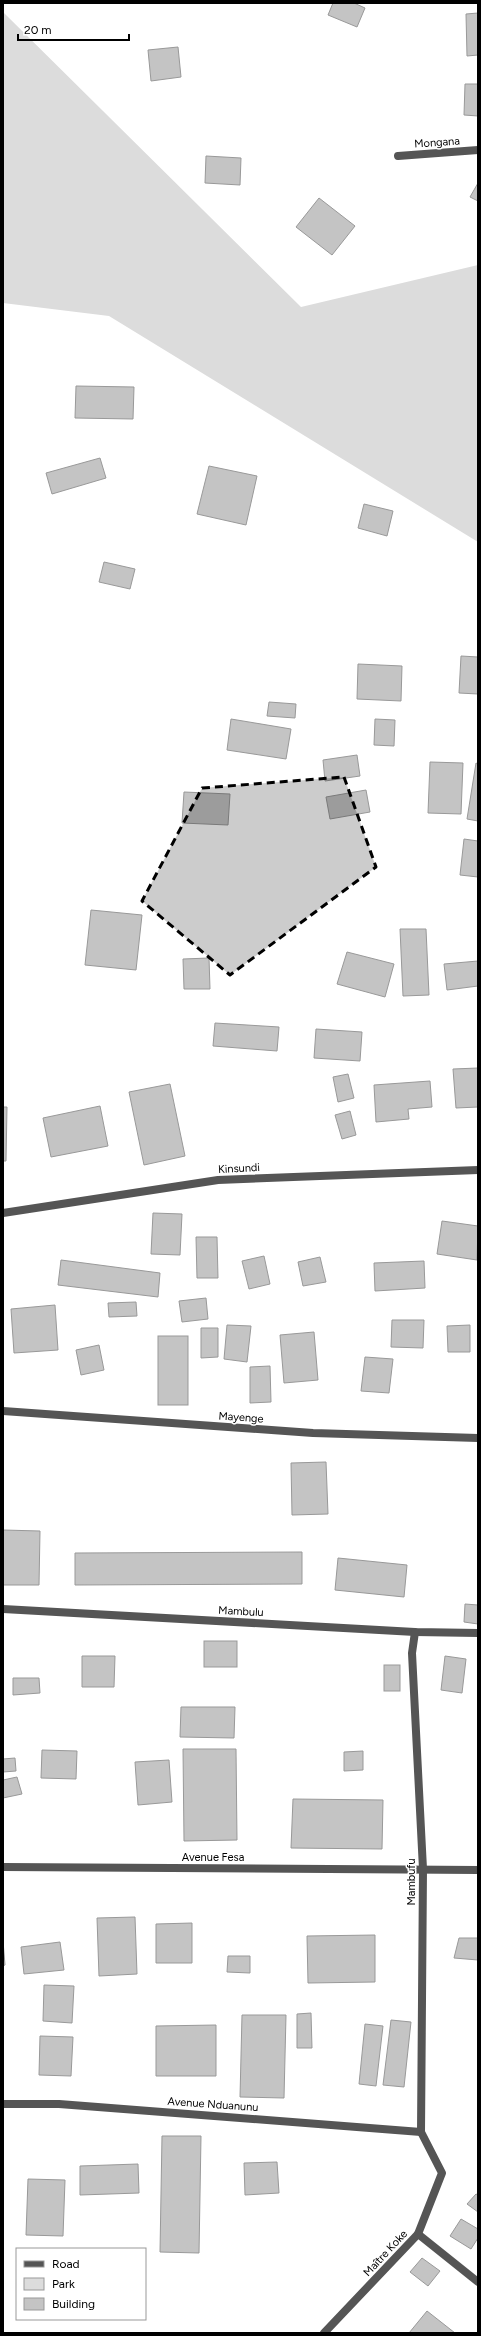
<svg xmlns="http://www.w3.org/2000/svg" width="481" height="2336" font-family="Figtree,sans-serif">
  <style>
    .green { fill: #dcdcdc }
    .building { fill: #c4c4c4; stroke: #999 }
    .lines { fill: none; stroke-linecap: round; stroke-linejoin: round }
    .minor { stroke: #555; stroke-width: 8 }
    .marked { fill: #000; fill-opacity: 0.2; stroke: #000; stroke-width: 3; stroke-dasharray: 8 5; stroke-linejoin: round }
    .labels { text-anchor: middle; stroke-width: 3; stroke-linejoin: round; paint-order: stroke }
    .street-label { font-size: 11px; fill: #000; stroke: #fff }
  </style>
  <rect width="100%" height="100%" fill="#fff"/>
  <polygon class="green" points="3,12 301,307 478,265 478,542 109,316 3,303"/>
  <g class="building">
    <polygon points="333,3 354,3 365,8 357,27 328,15"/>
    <polygon points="478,13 478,55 467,56 466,14"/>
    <polygon points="178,47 181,77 151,81 148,50"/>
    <polygon points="465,84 478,84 478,116 464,115"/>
    <polygon points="206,156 241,158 240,185 205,183"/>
    <polygon points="478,183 478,201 470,197"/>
    <polygon points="319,198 355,226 332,255 296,227"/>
    <polygon points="76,386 134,387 133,419 75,418"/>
    <polygon points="100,458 106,478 52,494 46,473"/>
    <polygon points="209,466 257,476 246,525 197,514"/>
    <polygon points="364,504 393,511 387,536 358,528"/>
    <polygon points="104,562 135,569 130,589 99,582"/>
    <polygon points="461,656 478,657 478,694 459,693"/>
    <polygon points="358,664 402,666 401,701 357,699"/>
    <polygon points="269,702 296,704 295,718 267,716"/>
    <polygon points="231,719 291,729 286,759 227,750"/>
    <polygon points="375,719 395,720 394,746 374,745"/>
    <polygon points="357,755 360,776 325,781 323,760"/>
    <polygon points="430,762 463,763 461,814 428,813"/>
    <polygon points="476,763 478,764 478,821 467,819"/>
    <polygon points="366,790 370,812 330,819 326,797"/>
    <polygon points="184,792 230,794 228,825 182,823"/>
    <polygon points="464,839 478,841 478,877 460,875"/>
    <polygon points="91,910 142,915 136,970 85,965"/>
    <polygon points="400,929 426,929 429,995 403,996"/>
    <polygon points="347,952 394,964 385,997 337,984"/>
    <polygon points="209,958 210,989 184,989 183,959"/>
    <polygon points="478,961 478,986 447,990 444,964"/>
    <polygon points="215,1023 279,1027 277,1051 213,1046"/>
    <polygon points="316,1029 362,1032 360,1061 314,1058"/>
    <polygon points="478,1068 478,1107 456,1108 453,1069"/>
    <polygon points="348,1074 354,1098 338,1102 333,1077"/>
    <polygon points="430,1081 432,1107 408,1109 409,1119 376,1122 374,1085"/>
    <polygon points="170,1084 185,1156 144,1165 129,1092"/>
    <polygon points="100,1106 108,1146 51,1157 43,1118"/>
    <polygon points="3,1107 7,1107 6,1161 3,1161"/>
    <polygon points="350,1111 356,1135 342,1139 335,1115"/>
    <polygon points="153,1213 182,1214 180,1255 151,1254"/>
    <polygon points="442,1221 478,1226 477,1260 437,1254"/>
    <polygon points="196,1237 217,1237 218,1278 197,1278"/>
    <polygon points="264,1256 270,1284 249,1289 242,1261"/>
    <polygon points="320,1257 326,1282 303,1286 298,1262"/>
    <polygon points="61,1260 160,1273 158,1297 58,1285"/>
    <polygon points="424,1261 425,1288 375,1291 374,1263"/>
    <polygon points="206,1298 208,1319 182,1322 179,1301"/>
    <polygon points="136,1302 137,1316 109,1317 108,1303"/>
    <polygon points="55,1305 58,1350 14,1353 11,1309"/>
    <polygon points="392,1320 424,1320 423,1348 391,1347"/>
    <polygon points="227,1325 251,1326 247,1362 224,1359"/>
    <polygon points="470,1325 470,1352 448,1352 447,1326"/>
    <polygon points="201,1328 218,1328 218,1357 201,1358"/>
    <polygon points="314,1332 318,1380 284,1383 280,1335"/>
    <rect x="158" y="1336" width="30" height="69"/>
    <polygon points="99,1345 104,1370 81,1375 76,1350"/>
    <polygon points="365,1357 393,1359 389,1393 361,1391"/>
    <polygon points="270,1366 271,1402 250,1403 250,1367"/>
    <polygon points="326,1462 328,1514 292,1515 291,1463"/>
    <polygon points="3,1530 40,1531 39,1585 3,1585"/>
    <polygon points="302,1552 302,1584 75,1585 75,1553"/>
    <polygon points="338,1558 407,1565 404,1597 335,1590"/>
    <polygon points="465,1604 478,1605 478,1624 464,1622"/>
    <rect x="204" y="1641" width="33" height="26"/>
    <polygon points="82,1656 115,1656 114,1687 82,1687"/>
    <polygon points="445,1656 466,1659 462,1693 441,1690"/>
    <rect x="384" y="1665" width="16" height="26"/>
    <polygon points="13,1678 39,1678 40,1693 13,1695"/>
    <polygon points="181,1707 235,1707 234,1738 180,1737"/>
    <polygon points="183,1749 236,1749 237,1840 184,1841"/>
    <polygon points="42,1750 77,1751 76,1779 41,1778"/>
    <polygon points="363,1751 363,1770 344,1771 344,1752"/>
    <polygon points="15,1758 16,1771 3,1772 3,1759"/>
    <polygon points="169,1760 172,1802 138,1805 135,1762"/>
    <polygon points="17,1777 22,1794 3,1798 3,1780"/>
    <polygon points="293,1799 383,1800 382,1849 291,1848"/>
    <polygon points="135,1917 137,1974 99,1976 97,1918"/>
    <polygon points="192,1923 192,1963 156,1963 156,1924"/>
    <polygon points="375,1935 375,1982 308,1983 307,1936"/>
    <polygon points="459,1938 478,1938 478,1960 454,1958"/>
    <polygon points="3,1941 5,1965 3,1966"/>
    <polygon points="60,1942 64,1970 24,1974 21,1947"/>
    <polygon points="228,1956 250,1956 250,1973 227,1972"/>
    <polygon points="44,1985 74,1986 72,2023 43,2021"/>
    <polygon points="311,2013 312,2048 297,2048 297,2014"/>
    <polygon points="242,2015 286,2015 284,2098 240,2097"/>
    <polygon points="391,2020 411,2022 404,2087 383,2085"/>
    <polygon points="365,2024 383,2026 376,2086 359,2084"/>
    <polygon points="216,2025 216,2076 156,2076 156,2026"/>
    <polygon points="40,2036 73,2037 71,2076 39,2075"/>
    <polygon points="162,2136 201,2136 199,2253 160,2252"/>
    <polygon points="277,2162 279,2193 245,2195 244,2163"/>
    <polygon points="138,2164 139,2193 80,2195 80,2166"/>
    <polygon points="28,2179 65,2180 63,2236 26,2235"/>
    <polygon points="476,2194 478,2195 478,2212 467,2204"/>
    <polygon points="461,2219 478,2229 478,2238 471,2249 450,2236"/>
    <polygon points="422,2258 440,2271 428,2286 410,2272"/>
    <polygon points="427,2311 455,2333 409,2333"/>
  </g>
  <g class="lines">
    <g class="minor">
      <polyline points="398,156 478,150"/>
      <polyline points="3,1213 218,1180 478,1170"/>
      <polyline points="3,1411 313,1433 478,1438"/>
      <polyline points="3,1609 415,1632 478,1633"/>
      <polyline points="3,1867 478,1870"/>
      <polyline points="3,2104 59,2104 421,2132"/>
      <polyline points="418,2234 478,2282"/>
      <polyline points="324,2333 418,2234 442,2173 421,2132 423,1869 412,1653 415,1632"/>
    </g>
  </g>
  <path class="marked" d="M 344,777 L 376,867 L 230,975 L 142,901 L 202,788 Z"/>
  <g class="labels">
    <g class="street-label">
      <text transform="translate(437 142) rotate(-4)" y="4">Mongana</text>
      <text transform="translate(239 1168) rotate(-3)" y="4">Kinsundi</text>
      <text transform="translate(241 1417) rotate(4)" y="4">Mayenge</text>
      <text transform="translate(241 1611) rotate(3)" y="4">Mambulu</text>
      <text x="213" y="1861">Avenue Fesa</text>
      <text transform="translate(411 1882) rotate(-90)" y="4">Mambufu</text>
      <text transform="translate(213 2104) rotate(4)" y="4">Avenue Nduanunu</text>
      <text transform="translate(385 2253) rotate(-47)" y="4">Maître Koke</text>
    </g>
  </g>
  <rect width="481" height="2336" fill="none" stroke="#000000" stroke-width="8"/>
  <rect x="16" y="2248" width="130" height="72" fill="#ffffff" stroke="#999999"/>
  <rect x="24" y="2261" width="20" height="6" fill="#555555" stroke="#999999"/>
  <text x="52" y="2268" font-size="12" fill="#000000">Road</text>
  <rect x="24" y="2278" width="20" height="12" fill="#dcdcdc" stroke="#999999"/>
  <text x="52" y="2288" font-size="12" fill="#000000">Park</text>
  <rect x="24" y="2298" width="20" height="12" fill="#c4c4c4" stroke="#999999"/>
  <text x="52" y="2308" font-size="12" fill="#000000">Building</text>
  <path d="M18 34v6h111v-6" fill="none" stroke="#000000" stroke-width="2"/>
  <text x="24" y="34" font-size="12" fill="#000000" stroke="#ffffff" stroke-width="3" paint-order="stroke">20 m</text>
</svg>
